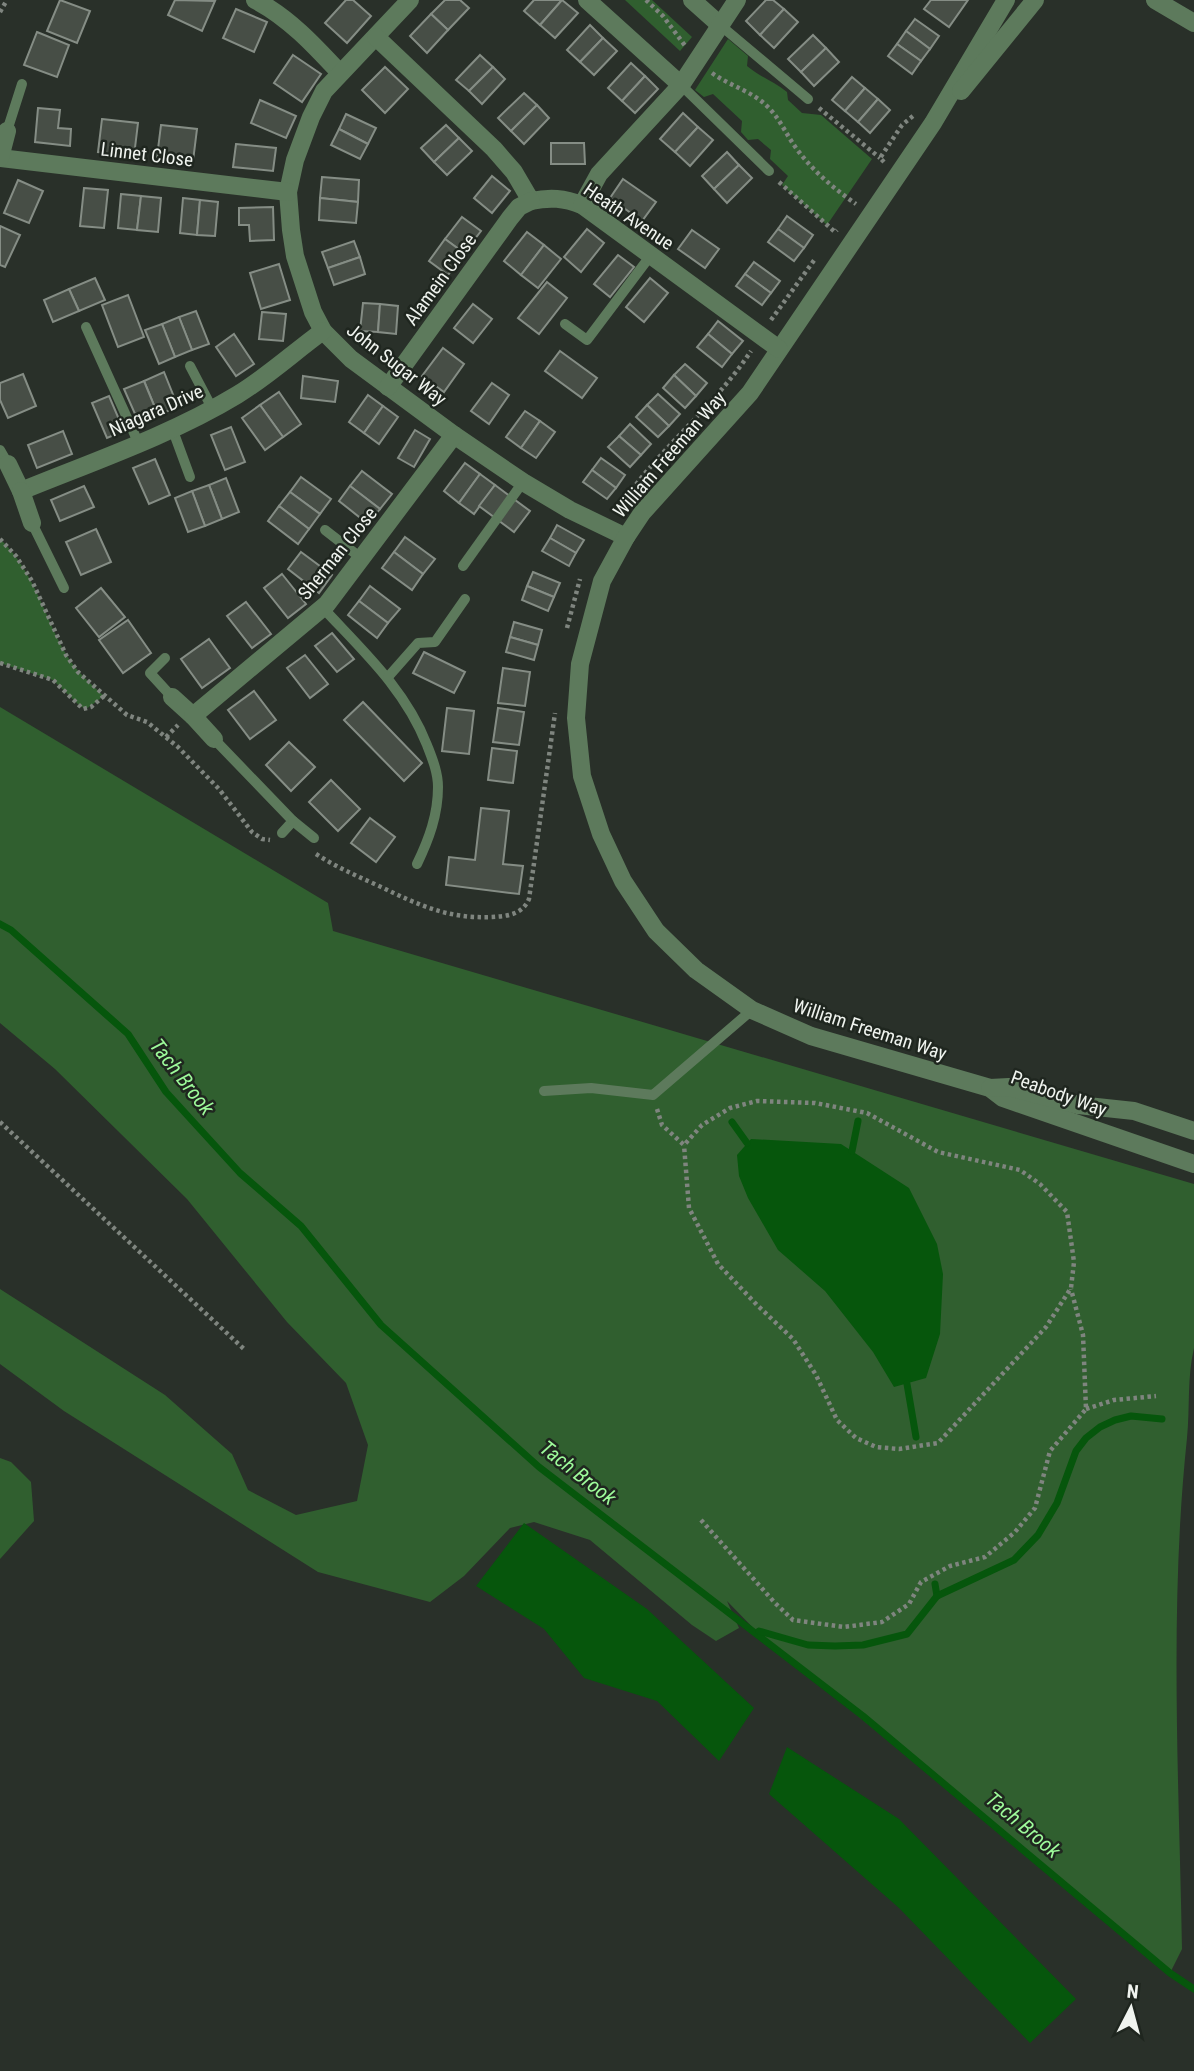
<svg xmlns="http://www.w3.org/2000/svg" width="1194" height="2071" font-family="'Roboto Condensed',sans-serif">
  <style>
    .green { fill: #305f2f }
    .water { fill: #06560c }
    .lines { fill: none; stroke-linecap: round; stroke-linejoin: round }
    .stream { stroke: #06560c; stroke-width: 7 }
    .building { fill: #474e46; stroke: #858d85; stroke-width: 2 }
    .path { stroke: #7f857f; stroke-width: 4.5; stroke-dasharray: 3.5 3.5; stroke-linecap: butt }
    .service { stroke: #5d7a5c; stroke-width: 10 }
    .minor { stroke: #5d7a5c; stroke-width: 18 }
    .tertiary { stroke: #5d7a5c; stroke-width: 18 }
    .labels { text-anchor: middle; stroke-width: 5; stroke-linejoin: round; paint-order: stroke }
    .street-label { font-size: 19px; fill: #f0f4ef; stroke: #1f261f }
    .water-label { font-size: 21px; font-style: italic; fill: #9dfa9a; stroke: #1f261f }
  </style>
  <rect width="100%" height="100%" fill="#293029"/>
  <g class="green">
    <polygon points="625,0 652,0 692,37 680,51"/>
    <path d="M 728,39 L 748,56 L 747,66 C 760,77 773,81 787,92 L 788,100 L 802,113 L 821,115 L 872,159 L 827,225 L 782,185 L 788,176 L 770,159 L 771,150 L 758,139 L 748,140 L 741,132 L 742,121 L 713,94 L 704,97 L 695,90 Z"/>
    <path d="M 0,539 C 35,572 44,617 67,656 C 77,672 91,684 104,696 L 86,709 L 80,706 L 53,680 L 0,663 Z"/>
    <path d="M 0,707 L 328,903 L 333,931 L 1194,1184 L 1194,1348 C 1187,1377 1190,1407 1187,1438 C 1169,1607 1179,1779 1182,1949 L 1170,1973 L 762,1637 L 727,1601 L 739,1628 L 716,1641 L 692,1625 L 590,1540 L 534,1522 L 510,1528 L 464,1576 L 430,1602 L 318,1572 L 64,1411 L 0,1364 L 0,1289 L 165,1395 L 232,1454 L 248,1490 L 296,1515 L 357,1501 L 368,1445 L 346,1383 L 287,1322 L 187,1199 L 55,1069 L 0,1023 Z"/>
    <polygon points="0,1458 11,1462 31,1482 34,1521 0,1559"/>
  </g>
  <g class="water">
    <polygon points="751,1139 841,1144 909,1188 937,1244 943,1274 940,1334 926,1378 894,1387 873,1352 825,1291 778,1250 748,1198 739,1176 737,1155"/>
    <polygon points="524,1523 647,1609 754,1708 719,1761 657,1701 584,1678 544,1629 476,1586"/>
    <polygon points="787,1747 899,1819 1076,1999 1030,2043 899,1908 769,1794"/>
  </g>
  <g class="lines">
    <g class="stream">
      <polyline points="0,924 11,930 128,1034 166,1092 240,1173 301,1226 381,1325 539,1467 863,1716 1170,1973 1194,1989"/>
      <polyline points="732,1122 747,1143"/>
      <polyline points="852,1151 858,1121"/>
      <polyline points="907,1384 916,1437"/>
      <polyline points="935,1584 937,1596"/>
      <polyline points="759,1631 808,1645 835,1646 863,1645 907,1634 937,1596 1014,1560 1038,1535 1057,1503 1076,1451 1086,1438 1100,1427 1115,1420 1131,1416 1162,1419"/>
    </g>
  </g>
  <g class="building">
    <polygon points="60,0 90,11 77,43 47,31"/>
    <polygon points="175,0 215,1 202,31 168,15"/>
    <polygon points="346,0 353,0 371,16 347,43 325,23"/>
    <polygon points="445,0 460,0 469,8 448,30 431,14"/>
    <polygon points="534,0 562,0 540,25 524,11"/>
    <polygon points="562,0 578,13 555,38 540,25"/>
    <polygon points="766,0 773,0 784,9 760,35 746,21"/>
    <polygon points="931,0 968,0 949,27 924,9"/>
    <polygon points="236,9 267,22 254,52 223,38"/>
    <polygon points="784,9 798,22 774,48 760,35"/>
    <polygon points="431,14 448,30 427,53 410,36"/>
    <polygon points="915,19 939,36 930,49 906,31"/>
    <polygon points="590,25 603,38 580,62 567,50"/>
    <polygon points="906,31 930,49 921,61 897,44"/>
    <polygon points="37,32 69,45 57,77 24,65"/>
    <polygon points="813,35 826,48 801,72 788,59"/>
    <polygon points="603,38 617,51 594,75 580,62"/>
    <polygon points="897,44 921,61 912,74 888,56"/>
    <polygon points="826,48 839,62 814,86 801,72"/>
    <polygon points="293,55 321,74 302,102 274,83"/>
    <polygon points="480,55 493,67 469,91 456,80"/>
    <polygon points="631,63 645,76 622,101 608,88"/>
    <polygon points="385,67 408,89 385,113 362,90"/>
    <polygon points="493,67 505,79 482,104 469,91"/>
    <polygon points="645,76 658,89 635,113 622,101"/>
    <polygon points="852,77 865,88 845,111 832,100"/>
    <polygon points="865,88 878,99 858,122 845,111"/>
    <polygon points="524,93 537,105 511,131 498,118"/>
    <polygon points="878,99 890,110 870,133 858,122"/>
    <polygon points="260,100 296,116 286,138 251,123"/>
    <polygon points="537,105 549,118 524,144 511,131"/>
    <polygon points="38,108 60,110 58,128 71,129 70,146 35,142"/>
    <polygon points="683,113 698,127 675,152 660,139"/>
    <polygon points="346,114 376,128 368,144 339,129"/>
    <polygon points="102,119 138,123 134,156 98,152"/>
    <polygon points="161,125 197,129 193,161 157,157"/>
    <polygon points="446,125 459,138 434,162 421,148"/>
    <polygon points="698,127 713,140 690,166 675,152"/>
    <polygon points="339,129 368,144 360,159 331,145"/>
    <polygon points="459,138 472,151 447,175 434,162"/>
    <polygon points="551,143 584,143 585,164 551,164"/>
    <polygon points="236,144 276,148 273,171 233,167"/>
    <polygon points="727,152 739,165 714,189 702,176"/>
    <polygon points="739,165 752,178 727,203 714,189"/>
    <polygon points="492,176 510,191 492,213 474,198"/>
    <polygon points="322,177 359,180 358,202 320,198"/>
    <polygon points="623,179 656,202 642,221 610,198"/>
    <polygon points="18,180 43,191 29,223 4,213"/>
    <polygon points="84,188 108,190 104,228 80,226"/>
    <polygon points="121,194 141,196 137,230 118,228"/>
    <polygon points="141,196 161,198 158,232 137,230"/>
    <polygon points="183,198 200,200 197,235 180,233"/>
    <polygon points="320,198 358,202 356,223 319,220"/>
    <polygon points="200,200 218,202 215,236 197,235"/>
    <polygon points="273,207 274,240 250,241 249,225 239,225 239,208"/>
    <polygon points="787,216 813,235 804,248 778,229"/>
    <polygon points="462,217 481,231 464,253 445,239"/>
    <polygon points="0,226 20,235 5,267 0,265"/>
    <polygon points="587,229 604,243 581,272 564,257"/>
    <polygon points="778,229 804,248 794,261 768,242"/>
    <polygon points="692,230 719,249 705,268 678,249"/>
    <polygon points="527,232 544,245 521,275 504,261"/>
    <polygon points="445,239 464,253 448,275 429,261"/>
    <polygon points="354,241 360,257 328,268 322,252"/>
    <polygon points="544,245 561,259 538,288 521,275"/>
    <polygon points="618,255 634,267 610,297 594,284"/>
    <polygon points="360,257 365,274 334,285 328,268"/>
    <polygon points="754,262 780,281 771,293 745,274"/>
    <polygon points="279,264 290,300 261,309 250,273"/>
    <polygon points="745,274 771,293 762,305 736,286"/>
    <polygon points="95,278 105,300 79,311 69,289"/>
    <polygon points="650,278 668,293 644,322 626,307"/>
    <polygon points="547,282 567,298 539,334 518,318"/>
    <polygon points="69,289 79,311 53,322 44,300"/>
    <polygon points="128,295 144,337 118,347 102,305"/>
    <polygon points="363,303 380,304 378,332 360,331"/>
    <polygon points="380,304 398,306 396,334 378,332"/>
    <polygon points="473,304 492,319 473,343 454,328"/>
    <polygon points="196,311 209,344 192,350 179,317"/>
    <polygon points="262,312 286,314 283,341 259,339"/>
    <polygon points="179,317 192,350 175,357 162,324"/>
    <polygon points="718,321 743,341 732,354 708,334"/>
    <polygon points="162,324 175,357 159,364 145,330"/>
    <polygon points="234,334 254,364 236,376 216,347"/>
    <polygon points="708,334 732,354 722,367 697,347"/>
    <polygon points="443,348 464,364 444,392 422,376"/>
    <polygon points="560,351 597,378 582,398 545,371"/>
    <polygon points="685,364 707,383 696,396 674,375"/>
    <polygon points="164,372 178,407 158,415 144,381"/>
    <polygon points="23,374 36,406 8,418 0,400 0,383"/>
    <polygon points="674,375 696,396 685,408 663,388"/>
    <polygon points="303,376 338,381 335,402 301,398"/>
    <polygon points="144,381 158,415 139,423 124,389"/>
    <polygon points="492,383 509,395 489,424 471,411"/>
    <polygon points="279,392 301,424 283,437 260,405"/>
    <polygon points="658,394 680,414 669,426 647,405"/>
    <polygon points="368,395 383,406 364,433 349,422"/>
    <polygon points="109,396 124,431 107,438 92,403"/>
    <polygon points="260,405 283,437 265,450 242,418"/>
    <polygon points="647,405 669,426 658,437 636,417"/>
    <polygon points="383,406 398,417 379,444 364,433"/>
    <polygon points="525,411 540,421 521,448 506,437"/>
    <polygon points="540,421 555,432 536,458 521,448"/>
    <polygon points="630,424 651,444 641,455 619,436"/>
    <polygon points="231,427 245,462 225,470 211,435"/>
    <polygon points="415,430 430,439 414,467 398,458"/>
    <polygon points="63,431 72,454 37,468 28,445"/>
    <polygon points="619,436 641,455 630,467 608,447"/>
    <polygon points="601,458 625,475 616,488 592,470"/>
    <polygon points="155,459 170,495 149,504 133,468"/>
    <polygon points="465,463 480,474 459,503 444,491"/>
    <polygon points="592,470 616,488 607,499 583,482"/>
    <polygon points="362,471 392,494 380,509 350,486"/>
    <polygon points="480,474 495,485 474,514 459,503"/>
    <polygon points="301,477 331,499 320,514 290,492"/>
    <polygon points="226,478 239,512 222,519 209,485"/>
    <polygon points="209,485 222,519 205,526 192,491"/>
    <polygon points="495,485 530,511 514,532 479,506"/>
    <polygon points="84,486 94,507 60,521 51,500"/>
    <polygon points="350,486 380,509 368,524 339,501"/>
    <polygon points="192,491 205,526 188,532 175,498"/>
    <polygon points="290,492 320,514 309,529 279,506"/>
    <polygon points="279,506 309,529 298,544 268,521"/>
    <polygon points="557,525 584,540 576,553 550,538"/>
    <polygon points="96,529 111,562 81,575 66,542"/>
    <polygon points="405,537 435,559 423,574 394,552"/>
    <polygon points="550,538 576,553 569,566 542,551"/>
    <polygon points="301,552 332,575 319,593 288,569"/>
    <polygon points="394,552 423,574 412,590 382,568"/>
    <polygon points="533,572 560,583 554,597 527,586"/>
    <polygon points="282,574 306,604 288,618 264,588"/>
    <polygon points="370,586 400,609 388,623 359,601"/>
    <polygon points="527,586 554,597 548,611 522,600"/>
    <polygon points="101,588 125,617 99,637 76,608"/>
    <polygon points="359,601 388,623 377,638 348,615"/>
    <polygon points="246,602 271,634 252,648 227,616"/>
    <polygon points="128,620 151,653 123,673 99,640"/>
    <polygon points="514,622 542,630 538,645 510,637"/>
    <polygon points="332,633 354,659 337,672 315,646"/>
    <polygon points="510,637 538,645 534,660 506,652"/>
    <polygon points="209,639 230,668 202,688 181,659"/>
    <polygon points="424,652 465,672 454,693 413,673"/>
    <polygon points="305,655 328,684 310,698 287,668"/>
    <polygon points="503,668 530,672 525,706 498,703"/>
    <polygon points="254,691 276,720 250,739 228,710"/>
    <polygon points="363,702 422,763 404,781 344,720"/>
    <polygon points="447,708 474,711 469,754 442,751"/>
    <polygon points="498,708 524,712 519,745 493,742"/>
    <polygon points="289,742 315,767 291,791 266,765"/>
    <polygon points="492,748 517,751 513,783 488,780"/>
    <polygon points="331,780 360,809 338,831 309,802"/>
    <polygon points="481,808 509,811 503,864 523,866 519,894 446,885 449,857 475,860"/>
    <polygon points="370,818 395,837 376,862 351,843"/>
  </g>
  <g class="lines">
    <g class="path">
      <polyline points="646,0 663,16 686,47"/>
      <polyline points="0,12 7,0"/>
      <path d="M 712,73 C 730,86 752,91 768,107 C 780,119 786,134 796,148 C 812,170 833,188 856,204"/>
      <polyline points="819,108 880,158"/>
      <polyline points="884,162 880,158 902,125 914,115"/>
      <polyline points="779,182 835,232 837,230"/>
      <polyline points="771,320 815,259"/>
      <path d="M 616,513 C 653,453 712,410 751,351"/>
      <polyline points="0,539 16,556 32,581 66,655 78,672 127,715 147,722 178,747 219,789 252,832 262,839 270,840"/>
      <polyline points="567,628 580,579"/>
      <polyline points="0,663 53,680 83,709 91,707 104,696"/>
      <polyline points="166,737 178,725"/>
      <path d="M 316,854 C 336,867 357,876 379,886 C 419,905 447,919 492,917 C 507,916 522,915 529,899 L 555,713"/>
      <polyline points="657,1109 662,1125 684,1145 702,1125 730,1108 757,1101 815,1103 867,1113 938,1152 1020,1170 1040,1184 1067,1212 1074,1262 1071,1288 1046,1327 938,1443 899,1449 876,1447 856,1438 837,1420 816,1375 793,1339 757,1305 718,1264 689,1208 684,1145"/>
      <polyline points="0,1122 245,1350"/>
      <polyline points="1086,1409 1114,1400 1156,1396"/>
      <polyline points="701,1520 775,1603 793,1620 844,1627 882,1622 909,1604 921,1582 950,1566 985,1557 1015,1532 1035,1508 1050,1451 1086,1409 1083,1335 1071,1289"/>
    </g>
    <g class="service">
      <polyline points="720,25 808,99"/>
      <polyline points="681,85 769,171"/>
      <polyline points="7,131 22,84"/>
      <polyline points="565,324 587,340 651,255"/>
      <polyline points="86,327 138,442"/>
      <polyline points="190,366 212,408"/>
      <polyline points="172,428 190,477"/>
      <polyline points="0,450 8,464"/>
      <polyline points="32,523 64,588"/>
      <polyline points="325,530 361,558"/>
      <polyline points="463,566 523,482"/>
      <path d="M 323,608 C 363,651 405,689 427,745 C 432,758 438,772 438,787 C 438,815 429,839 417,864"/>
      <polyline points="165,658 150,673 172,697"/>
      <polyline points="388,677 418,643 435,642 465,599"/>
      <polyline points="214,739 293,821 282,833"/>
      <polyline points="293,821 314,838"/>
      <polyline points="544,1091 591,1088 653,1095 752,1010"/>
    </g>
    <g class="minor">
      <path d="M 255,0 C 288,17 314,45 340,73"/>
      <polyline points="410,0 324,91 311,117 295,160 288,192 291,230 295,256 313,312 323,331 351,359 454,435 523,482 570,510 626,537"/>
      <polyline points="587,0 681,85"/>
      <polyline points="692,0 720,25"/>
      <polyline points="1006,0 933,123 750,393 642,513 626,537 602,581 580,664 576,718 582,776 601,834 623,881 656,931 696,970 752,1010 811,1036 990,1088 1003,1098 1194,1164"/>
      <path d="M 376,37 L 494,149 L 514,172 L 531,201 C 550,197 564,198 582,205 L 779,349"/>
      <polyline points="961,91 1035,0"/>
      <polyline points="0,158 288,192"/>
      <polyline points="0,158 7,131"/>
      <polyline points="582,205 599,174 681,85 737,0"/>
      <polyline points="388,387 510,218 519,207 531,201"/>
      <path d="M 8,464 L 21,491 C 92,462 171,435 237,395 C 267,377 294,352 323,331"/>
      <polyline points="21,491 32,523"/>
      <polyline points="172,697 193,716 327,604 454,435"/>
      <polyline points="193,716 214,739"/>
      <polyline points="990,1088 1009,1087 1078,1105 1134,1111 1194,1131"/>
    </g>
    <polyline class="tertiary" points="1155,0 1194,23"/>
  </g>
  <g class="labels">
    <g class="street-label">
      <text transform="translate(147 154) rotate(7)" y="7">Linnet Close</text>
      <text transform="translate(629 216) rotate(34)" y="7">Heath Avenue</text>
      <text transform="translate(440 279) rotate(-54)" y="7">Alamein Close</text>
      <text transform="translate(397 364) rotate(38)" y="7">John Sugar Way</text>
      <text transform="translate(156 410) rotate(-24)" y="7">Niagara Drive</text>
      <text transform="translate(669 454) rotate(-49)" y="7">William Freeman Way</text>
      <text transform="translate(337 553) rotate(-51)" y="7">Sherman Close</text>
      <text transform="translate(870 1029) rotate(18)" y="7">William Freeman Way</text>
      <text transform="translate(1059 1093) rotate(20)" y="7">Peabody Way</text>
    </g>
    <g class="water-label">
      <text transform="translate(182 1077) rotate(52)" y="7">Tach Brook</text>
      <text transform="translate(578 1473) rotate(38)" y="7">Tach Brook</text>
      <text transform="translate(1023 1825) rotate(40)" y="7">Tach Brook</text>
    </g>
  </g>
  <g transform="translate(1131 2008) rotate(6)" stroke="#1f261f" stroke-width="5" paint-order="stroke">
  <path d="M0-5L12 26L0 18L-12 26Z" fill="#f0f4ef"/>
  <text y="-10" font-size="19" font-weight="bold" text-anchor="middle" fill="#f0f4ef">N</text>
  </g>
</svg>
